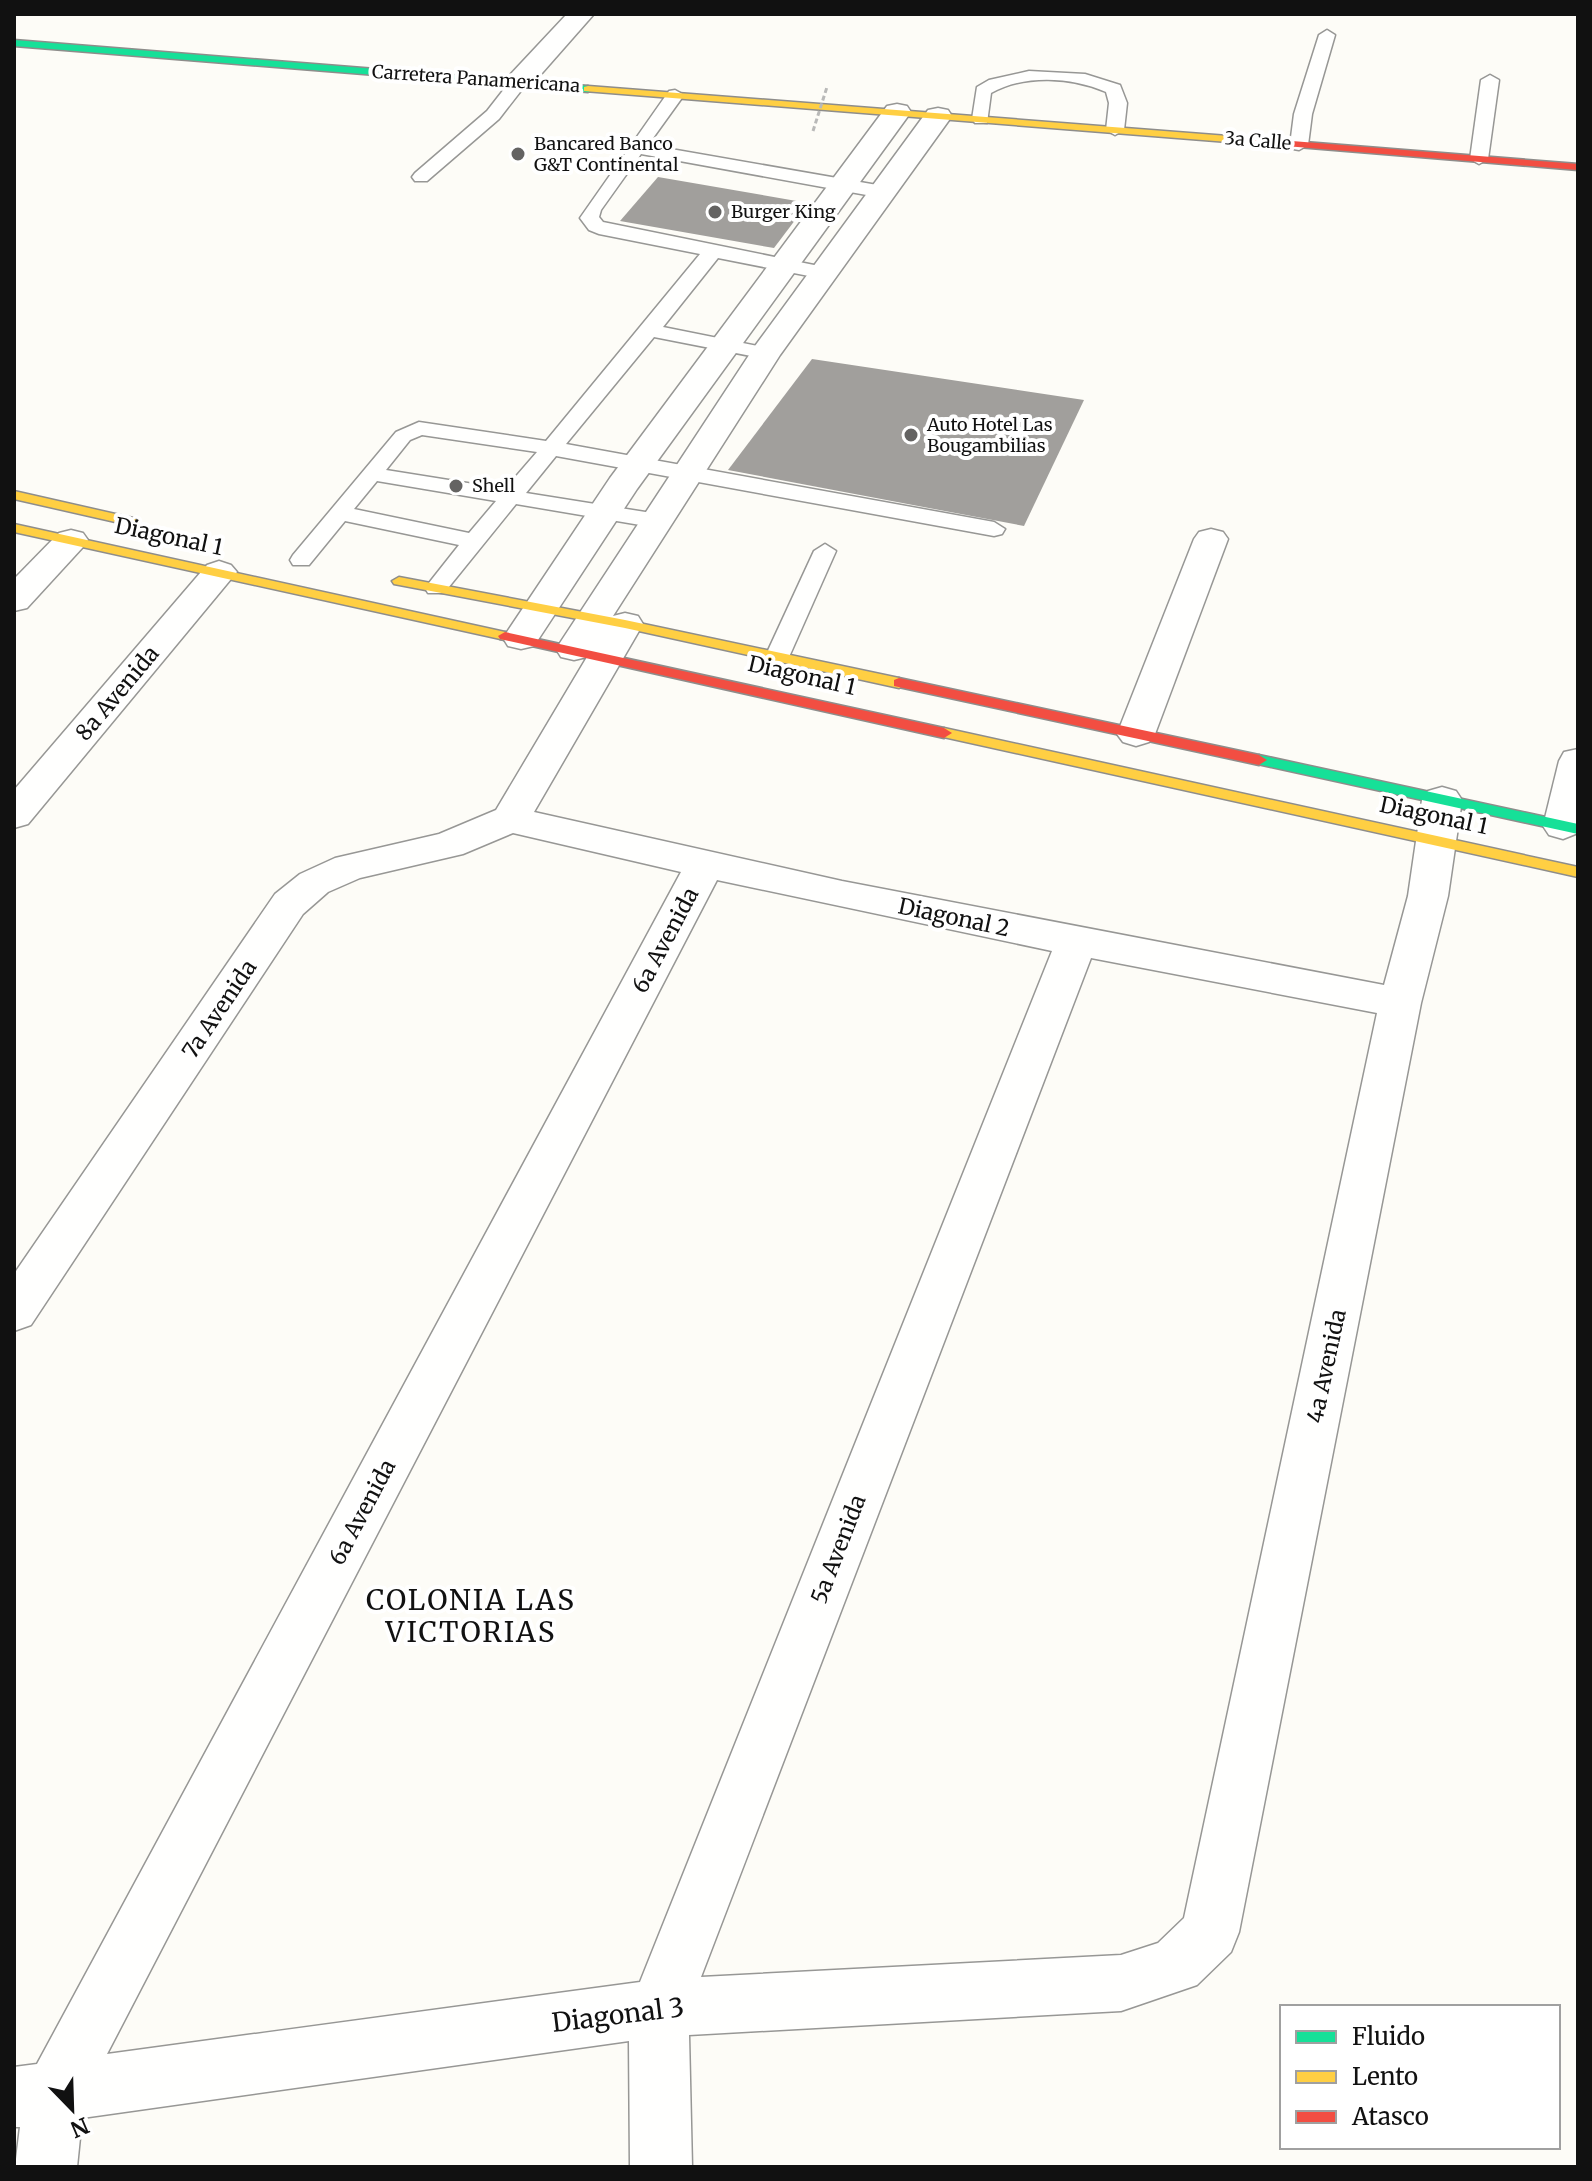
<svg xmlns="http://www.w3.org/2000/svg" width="1592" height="2181" font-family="Merriweather,serif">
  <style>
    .building { fill: #a19f9c }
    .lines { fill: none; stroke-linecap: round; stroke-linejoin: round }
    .lane-casing { stroke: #979795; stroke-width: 3 }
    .street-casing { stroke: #979795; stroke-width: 3 }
    .fast-casing { stroke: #8e8d8b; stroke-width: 3 }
    .slow-casing { stroke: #8e8d8b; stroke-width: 3 }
    .jam-casing { stroke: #8e8d8b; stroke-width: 3 }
    .lane { fill: #fffffe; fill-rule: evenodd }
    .street { fill: #fffffe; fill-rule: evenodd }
    .fast { fill: #16e098; fill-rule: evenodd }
    .slow { fill: #ffcf43; fill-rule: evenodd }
    .jam { fill: #f24e42; fill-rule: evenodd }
    .path-bridge { stroke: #b9b9b8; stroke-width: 3; stroke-dasharray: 5 3; stroke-linecap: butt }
    .poi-dot { fill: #646362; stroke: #fff; stroke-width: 3 }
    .labels { text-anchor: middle; stroke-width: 8; stroke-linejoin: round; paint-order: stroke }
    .far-street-label { font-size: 18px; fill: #111; stroke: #fff }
    .far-poi-label { font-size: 18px; fill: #111; stroke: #fff; text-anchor: start }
    .street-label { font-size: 22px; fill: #111; stroke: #fff }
    .near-street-label { font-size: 26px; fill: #111; stroke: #fff }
    .near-neighbourhood-label { font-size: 28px; letter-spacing: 2px; fill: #111; stroke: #fff }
  </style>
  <rect width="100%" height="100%" fill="#fdfcf7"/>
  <g class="building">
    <polygon points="658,177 808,203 774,248 620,221"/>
    <polygon points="812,359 1084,400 1024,526 728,470"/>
  </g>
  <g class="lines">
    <g class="lane-casing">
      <g id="lane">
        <polygon points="1327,30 1335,35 1312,114 1308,145 1299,150 1293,149 1290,145 1294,114 1319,35"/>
        <path d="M 1029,71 L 1085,74 L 1120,85 L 1127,103 L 1124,130 L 1115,135 L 1106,130 L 1109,103 L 1106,92 C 1072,77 1025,74 991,93 L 987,123 L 975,123 L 972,119 L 977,87 L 989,80 Z"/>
        <polygon points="1490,75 1499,80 1488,159 1479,164 1470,159 1481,80"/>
        <polygon points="518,78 527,83 499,119 427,181 415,181 412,177 415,173 487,111 512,79"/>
        <path d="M 675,90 L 684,95 L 648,145 L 883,186 L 892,192 L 883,198 L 641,154 L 601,210 L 599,217 L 603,222 L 824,267 L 834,273 L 824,279 L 718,258 L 663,327 L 773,349 L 776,353 L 773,357 L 766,359 L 654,337 L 566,444 L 994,522 L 1005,529 L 1002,534 L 994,536 L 556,456 L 526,493 L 658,514 L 669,521 L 658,528 L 516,504 L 444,593 L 428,593 L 425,588 L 459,545 L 345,521 L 309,565 L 293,565 L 290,560 L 293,555 L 396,432 L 419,422 L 546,441 L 700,254 L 599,234 L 589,230 L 580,218 L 669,91 ZM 422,435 L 537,452 L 505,489 L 386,470 L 410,440 ZM 377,481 L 496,501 L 469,533 L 354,509 Z"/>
        <polygon points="825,544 836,551 789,657 785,662 769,662 765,657 814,551"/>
      </g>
    </g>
    <g class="street-casing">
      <g id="street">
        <polygon points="567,14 594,14 528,89 508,89 504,83 508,77"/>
        <polygon points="897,104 907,106 911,112 637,489 534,646 521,649 508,646 503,638 610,478 887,106"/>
        <path d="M 938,108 L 948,110 L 952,116 L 780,355 L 613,616 L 625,613 L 638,616 L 643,624 L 534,812 L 842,881 L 1384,985 L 1408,896 L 1422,800 L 1428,791 L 1442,787 L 1456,791 L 1462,800 L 1448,896 L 1421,1003 L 1239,1932 L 1231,1952 L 1197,1985 L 1121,2011 L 689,2035 L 692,2167 L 630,2167 L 629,2041 L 82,2118 L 77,2167 L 15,2167 L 20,2127 L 14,2127 L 14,2067 L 37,2064 L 681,872 L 513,833 L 463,854 L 360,878 L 328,892 L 303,914 L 31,1325 L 14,1331 L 14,1274 L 275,894 L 300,874 L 335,858 L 439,834 L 496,810 L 590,652 L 587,657 L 574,660 L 561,657 L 556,649 L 755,346 L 928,110 ZM 717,880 L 1052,951 L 640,1982 L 107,2054 ZM 1091,958 L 1377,1013 L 1184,1918 L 1158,1943 L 1121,1955 L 701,1977 Z"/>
        <polygon points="1211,529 1223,532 1228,539 1155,734 1149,742 1136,746 1123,742 1117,734 1194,539 1199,532"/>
        <polygon points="71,530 83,533 88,540 83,547 27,608 14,611 14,579 59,533"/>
        <polygon points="219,561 231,565 237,572 231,579 28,824 14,828 14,790 207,565"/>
        <polygon points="1578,749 1578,833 1563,839 1549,835 1543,826 1559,761 1564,752"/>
      </g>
    </g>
    <g class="fast-casing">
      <g id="fast">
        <polygon points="14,40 588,86 594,89 588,92 14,46"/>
        <polygon points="1259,755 1578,824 1578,834 1253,763 1251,760"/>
      </g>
    </g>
    <g class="slow-casing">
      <g id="slow">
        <polygon points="588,86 1228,136 1234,139 1228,142 584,91 584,87"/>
        <polygon points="14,491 133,518 140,522 133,526 14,499"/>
        <polygon points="14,524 505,632 512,636 505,640 14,532"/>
        <polygon points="399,577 625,620 899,678 907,683 899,688 625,628 394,584 392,581"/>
        <polygon points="944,728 1578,867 1578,877 939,736 936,733"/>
      </g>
    </g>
    <g class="jam-casing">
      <g id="jam">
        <polygon points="1228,136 1578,164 1578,170 1224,141 1224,137"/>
        <polygon points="505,632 944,728 952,733 944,738 500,639 498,636"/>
        <polygon points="899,678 1259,755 1267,760 1259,765 894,686 894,680"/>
      </g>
    </g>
    <use href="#lane" class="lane"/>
    <use href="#street" class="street"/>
    <use href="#fast" class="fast"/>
    <use href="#slow" class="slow"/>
    <use href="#jam" class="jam"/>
    <polyline class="path-bridge" points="813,131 827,87"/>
  </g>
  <g class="poi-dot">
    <circle cx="518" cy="154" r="8"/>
    <circle cx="715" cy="212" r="8"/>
    <circle cx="911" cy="435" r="8"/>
    <circle cx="456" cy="486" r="8"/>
  </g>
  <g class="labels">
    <g class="far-street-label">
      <text transform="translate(476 79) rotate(4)" y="6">Carretera Panamericana</text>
      <text transform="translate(1258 141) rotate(5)" y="6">3a Calle</text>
    </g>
    <g class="far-poi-label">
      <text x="534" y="150">Bancared Banco<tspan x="534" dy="21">G&amp;T Continental</tspan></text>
      <text x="731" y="218">Burger King</text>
      <text x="927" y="431">Auto Hotel Las<tspan x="927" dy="21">Bougambilias</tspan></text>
      <text x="472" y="492">Shell</text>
    </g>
    <g class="street-label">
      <text transform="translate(169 536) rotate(12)" y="8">Diagonal 1</text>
      <text transform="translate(802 675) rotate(13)" y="8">Diagonal 1</text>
      <text transform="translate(117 693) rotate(-50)" y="8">8a Avenida</text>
      <text transform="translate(1434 815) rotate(12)" y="8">Diagonal 1</text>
      <text transform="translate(954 917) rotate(12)" y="8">Diagonal 2</text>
      <text transform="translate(665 940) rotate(-62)" y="8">6a Avenida</text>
      <text transform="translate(219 1009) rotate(-56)" y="8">7a Avenida</text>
      <text transform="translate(1326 1366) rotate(-78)" y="8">4a Avenida</text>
      <text transform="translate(362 1512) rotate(-62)" y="8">6a Avenida</text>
      <text transform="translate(838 1549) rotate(-69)" y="8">5a Avenida</text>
    </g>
    <g class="near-street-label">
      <text transform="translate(618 2015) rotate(-7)" y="9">Diagonal 3</text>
    </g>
    <g class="near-neighbourhood-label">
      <text x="471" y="1610">COLONIA LAS<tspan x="471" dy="32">VICTORIAS</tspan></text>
    </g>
  </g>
  <rect width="1592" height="2181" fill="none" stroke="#111111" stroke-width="32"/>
  <rect x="1280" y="2005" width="280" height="144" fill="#ffffff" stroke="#a0a0a0" stroke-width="2"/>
  <rect x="1296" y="2031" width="40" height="12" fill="#16e098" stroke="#a0a0a0" stroke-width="2"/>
  <text x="1352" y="2045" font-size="24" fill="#111111">Fluido</text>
  <rect x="1296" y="2071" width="40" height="12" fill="#ffcf43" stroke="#a0a0a0" stroke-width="2"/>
  <text x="1352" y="2085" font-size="24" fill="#111111">Lento</text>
  <rect x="1296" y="2111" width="40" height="12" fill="#f24e42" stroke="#a0a0a0" stroke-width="2"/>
  <text x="1352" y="2125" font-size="24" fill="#111111">Atasco</text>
  <g transform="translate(72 2109) rotate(157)" stroke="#ffffff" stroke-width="6" paint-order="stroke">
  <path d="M0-6L14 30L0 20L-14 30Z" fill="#111111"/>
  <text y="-12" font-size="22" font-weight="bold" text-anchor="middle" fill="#111111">N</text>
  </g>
</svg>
